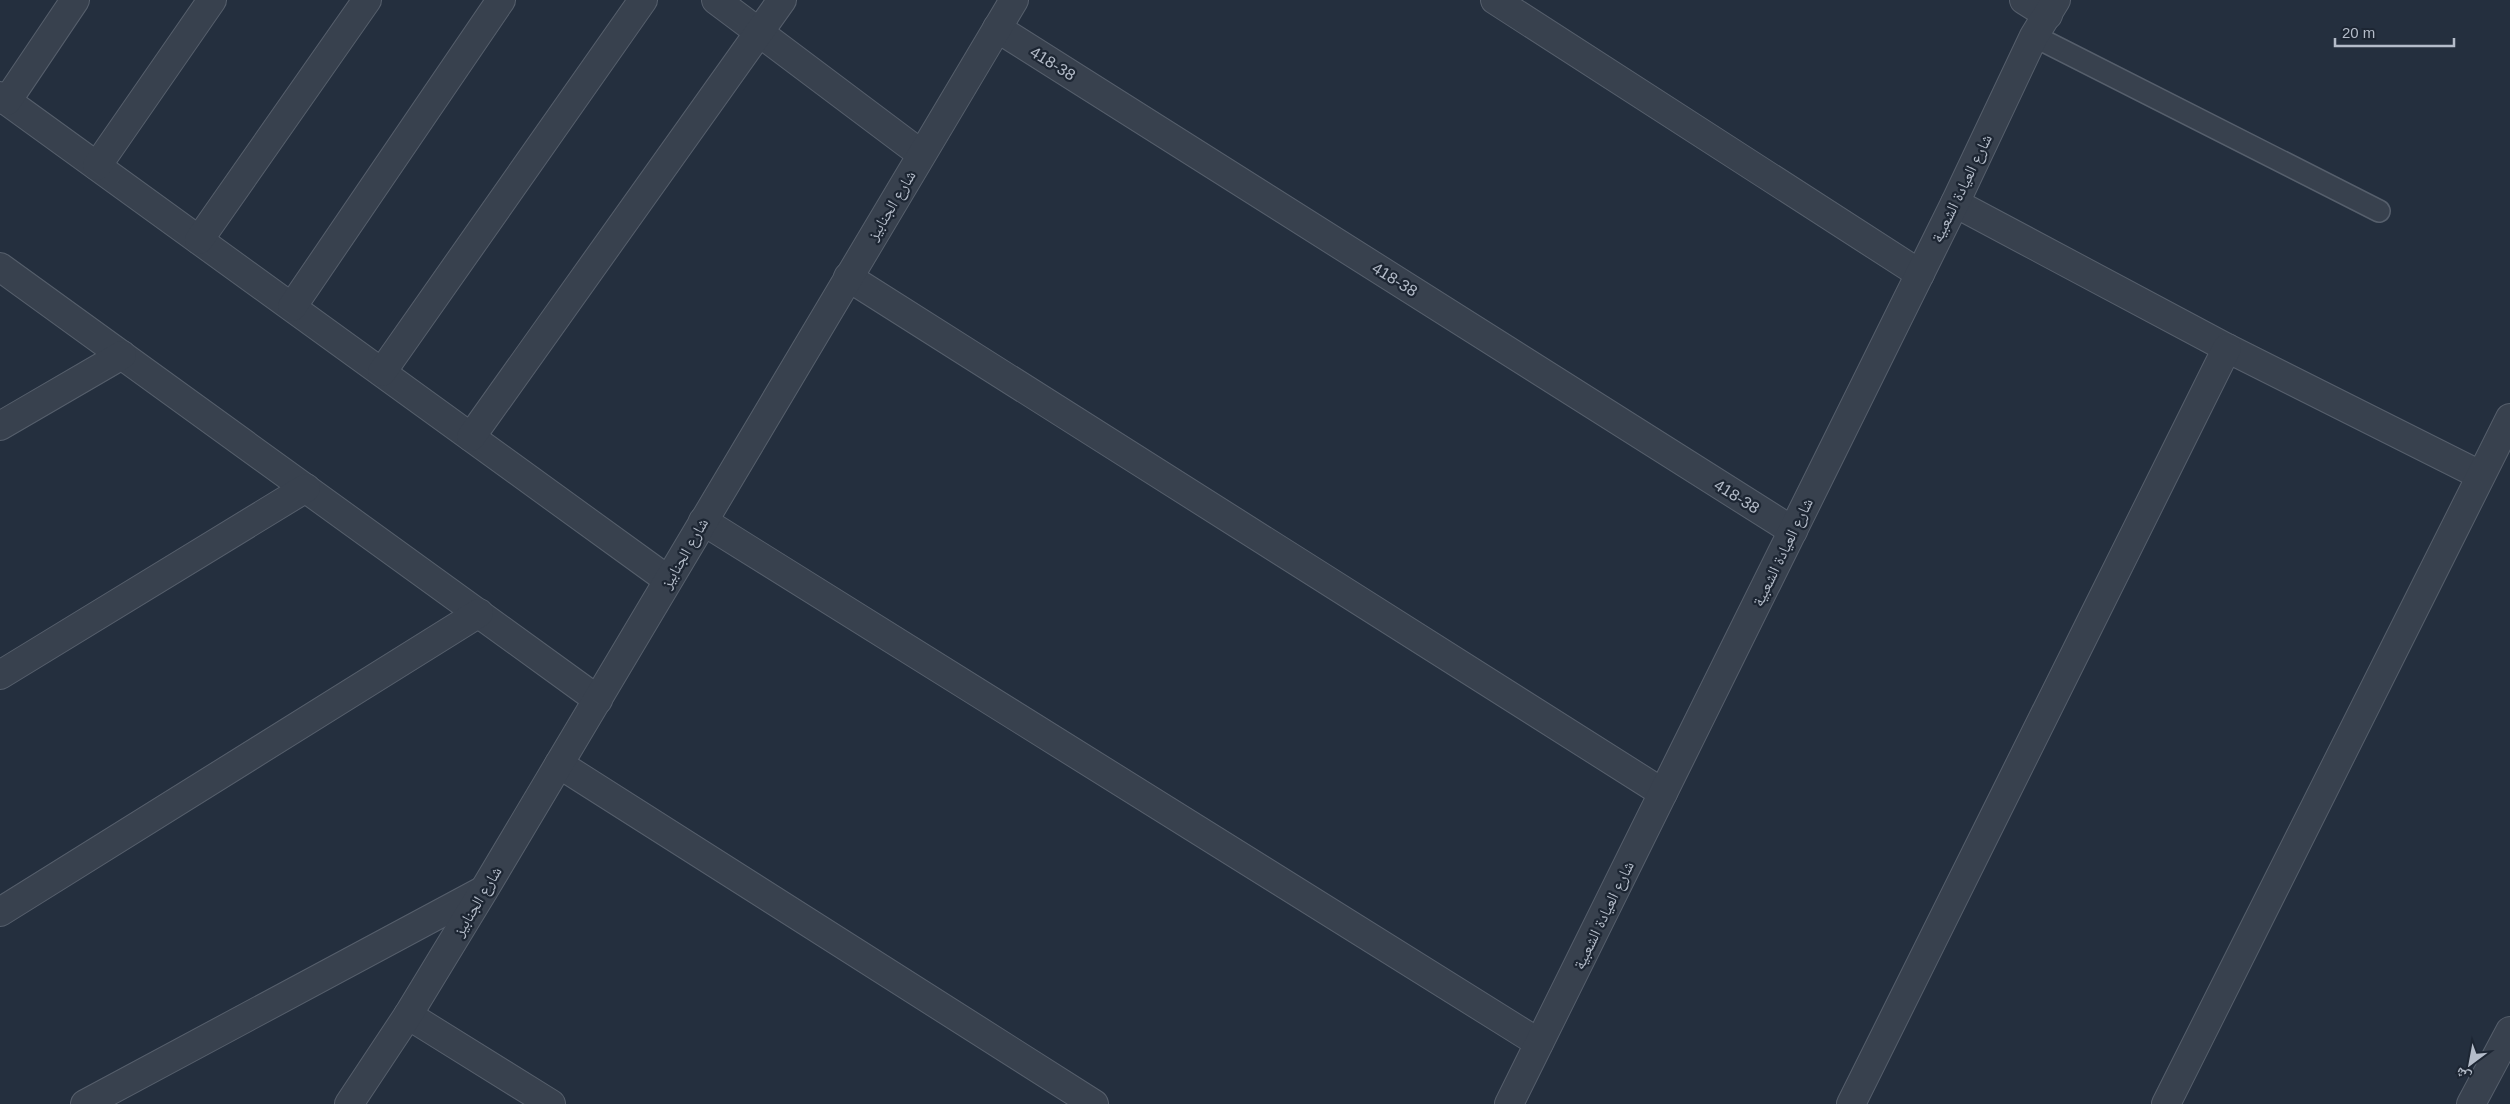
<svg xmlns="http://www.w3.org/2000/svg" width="2510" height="1104" font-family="Arial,'Noto Naskh Arabic',sans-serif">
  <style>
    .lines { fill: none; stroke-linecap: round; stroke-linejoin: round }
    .service-casing { stroke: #565f6c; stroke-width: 24 }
    .minor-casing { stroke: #565f6c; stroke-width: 30 }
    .tertiary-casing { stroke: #565f6c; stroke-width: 30 }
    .service { stroke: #38414e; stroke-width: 21 }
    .minor { stroke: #38414e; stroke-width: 28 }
    .tertiary { stroke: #38414e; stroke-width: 28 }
    .labels { text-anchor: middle; stroke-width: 4.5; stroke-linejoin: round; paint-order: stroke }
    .street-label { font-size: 16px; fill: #b4bcc9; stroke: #1d2633 }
  </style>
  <rect width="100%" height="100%" fill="#242f3e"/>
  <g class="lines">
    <g class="service-casing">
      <polyline id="service" points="2034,36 2379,211"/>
    </g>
    <g class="minor-casing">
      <g id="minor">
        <polyline points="716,0 921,154"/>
        <polyline points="1495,0 1920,274"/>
        <polyline points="2024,0 2048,15"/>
        <polyline points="997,28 1793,531"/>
        <polyline points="0,96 668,580"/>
        <polyline points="7,101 75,0"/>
        <polyline points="97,166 212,0"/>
        <polyline points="1955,203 2227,348 2480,475"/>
        <polyline points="199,240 367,0"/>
        <polyline points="0,267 598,700"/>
        <polyline points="848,277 1663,793"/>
        <polyline points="292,307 501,0"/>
        <polyline points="382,372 643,0"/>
        <polyline points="0,426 122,355"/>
        <polyline points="471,437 782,0"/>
        <polyline points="703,521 1539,1043"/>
        <polyline points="0,675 306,488"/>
        <polyline points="559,764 1094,1104"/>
        <polyline points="0,912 479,613"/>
        <polyline points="408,1015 551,1104"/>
        <polyline points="85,1104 482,891"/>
        <polyline points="349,1104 408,1015 484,890 1014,0"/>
        <polyline points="1851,1104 2227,348"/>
        <polyline points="2166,1104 2510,418"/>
        <polyline points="2471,1104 2510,1031"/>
      </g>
    </g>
    <g class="tertiary-casing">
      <polyline id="tertiary" points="1509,1104 1955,203 2034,36 2056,0"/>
    </g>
    <use href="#service" class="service"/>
    <use href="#minor" class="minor"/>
    <use href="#tertiary" class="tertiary"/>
  </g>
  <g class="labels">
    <g class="street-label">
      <text transform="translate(1053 63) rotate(32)" y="6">418-38</text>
      <text transform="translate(1961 188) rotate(-64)" y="6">شارع العيادة الشعبية</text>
      <text transform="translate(891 205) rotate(-59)" y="6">شارع الجنابيز</text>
      <text transform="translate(1395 279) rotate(32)" y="6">418-38</text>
      <text transform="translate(1737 496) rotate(32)" y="6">418-38</text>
      <text transform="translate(1782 552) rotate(-64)" y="6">شارع العيادة الشعبية</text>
      <text transform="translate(684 553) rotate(-60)" y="6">شارع الجنابيز</text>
      <text transform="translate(477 901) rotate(-59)" y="6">شارع الجنابيز</text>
      <text transform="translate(1603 915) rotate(-64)" y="6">شارع العيادة الشعبية</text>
    </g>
  </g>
  <g transform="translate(2470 1064) rotate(212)" stroke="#1d2633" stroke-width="4" paint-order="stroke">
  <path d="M0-4L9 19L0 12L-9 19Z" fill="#b4bcc9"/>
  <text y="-8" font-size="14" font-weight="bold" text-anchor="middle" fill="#b4bcc9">ش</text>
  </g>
  <path d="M2335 38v8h119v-8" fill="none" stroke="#b4bcc9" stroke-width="2.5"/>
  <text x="2342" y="38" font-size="15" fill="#b4bcc9" stroke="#1d2633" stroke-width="4" paint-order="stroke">20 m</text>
</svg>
